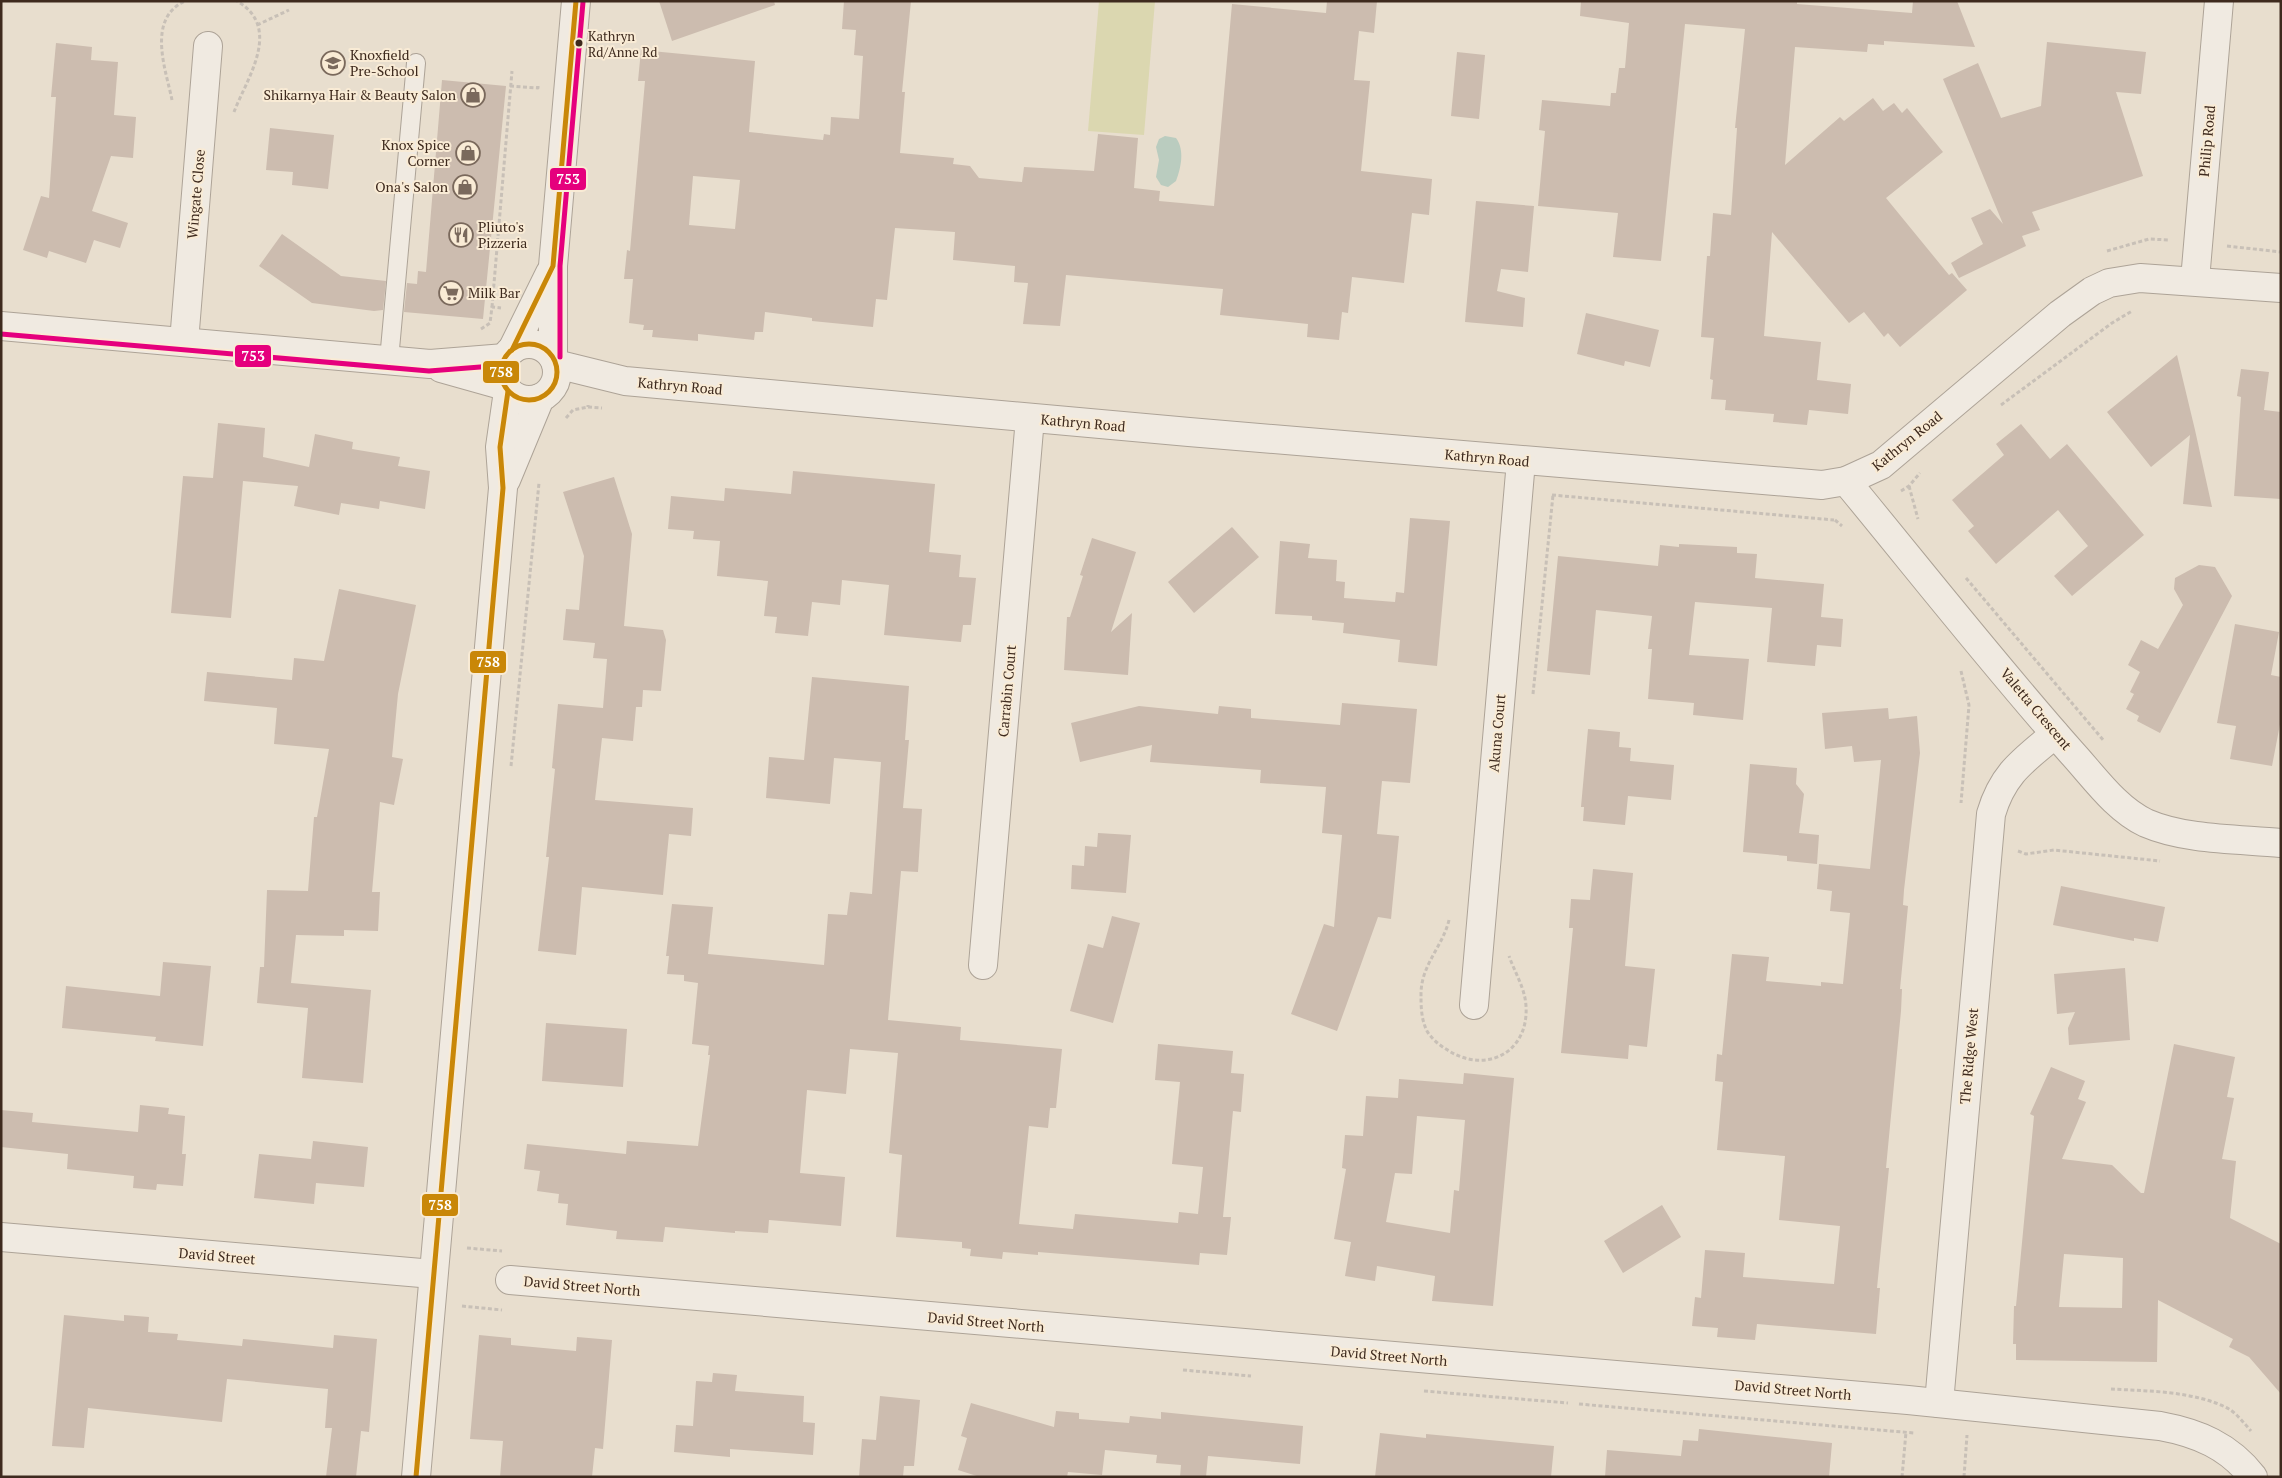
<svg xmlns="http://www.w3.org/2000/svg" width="2282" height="1478" font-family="'PT Serif',serif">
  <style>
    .green { fill: #dbd7b0 }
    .water { fill: #baccbf }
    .building { fill: #ccbcaf; fill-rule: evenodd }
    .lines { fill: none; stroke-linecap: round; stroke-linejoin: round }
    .lane-casing { stroke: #ada397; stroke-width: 20 }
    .street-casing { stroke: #ada397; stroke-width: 30 }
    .path { stroke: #c8c0b7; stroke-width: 3; stroke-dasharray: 4 2.5; stroke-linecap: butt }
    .lane { stroke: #f0eae1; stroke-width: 18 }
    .street { stroke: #f0eae1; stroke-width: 28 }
    .bus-1-casing { stroke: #f9ebd5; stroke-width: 9 }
    .bus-2-casing { stroke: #f9ebd5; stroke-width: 9 }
    .bus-1 { stroke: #c98708; stroke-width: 5 }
    .bus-2 { stroke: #e5007d; stroke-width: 5 }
    .bus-dot { fill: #3e2a1e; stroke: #f9ebd5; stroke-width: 2 }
    .labels { text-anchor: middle; stroke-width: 4; stroke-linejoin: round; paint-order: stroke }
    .bus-label { font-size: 13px; fill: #3e2a1e; stroke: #f9ebd5; text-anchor: start }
    .poi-label { font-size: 14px; fill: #3e2a1e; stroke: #f9ebd5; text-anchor: start }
    .street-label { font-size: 14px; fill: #3e2a1e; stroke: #f9ebd5 }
    .line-badge { stroke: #f9ebd5; stroke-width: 2 }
    .badge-label { font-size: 14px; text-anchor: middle; font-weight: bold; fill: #fff }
  </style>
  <rect width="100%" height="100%" fill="#e8dece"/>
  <polygon class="green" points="1099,1 1155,1 1144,135 1088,131"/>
  <path class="water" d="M 1165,136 L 1176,138 C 1185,150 1181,168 1176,181 L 1168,187 L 1161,185 L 1156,177 L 1159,160 L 1156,147 L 1159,139 Z"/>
  <g class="building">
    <polygon points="659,1 774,1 775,5 672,41"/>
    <path d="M 844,1 L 911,1 L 902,92 L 905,92 L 900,153 L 954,158 L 953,164 L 970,166 L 979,178 L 1022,182 L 1024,167 L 1094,171 L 1098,134 L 1138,138 L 1134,188 L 1160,191 L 1159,201 L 1214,206 L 1232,4 L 1326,13 L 1327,1 L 1377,1 L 1374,33 L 1359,31 L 1354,80 L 1370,81 L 1361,171 L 1432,179 L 1429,215 L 1412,213 L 1404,283 L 1352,277 L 1348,313 L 1342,312 L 1339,340 L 1307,337 L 1308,324 L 1220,315 L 1223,289 L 1066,275 L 1060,326 L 1023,324 L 1028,283 L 1014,282 L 1015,266 L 953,260 L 955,232 L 895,228 L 887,300 L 876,299 L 873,327 L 812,321 L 812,318 L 765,312 L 763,332 L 755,332 L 754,340 L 698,334 L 698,341 L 652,337 L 653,330 L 643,330 L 644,325 L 629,323 L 633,279 L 624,279 L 627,250 L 630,251 L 645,81 L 638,81 L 641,50 L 755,61 L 749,132 L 823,140 L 824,134 L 830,135 L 831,117 L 859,119 L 863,56 L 854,55 L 856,30 L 842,29 ZM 693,176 L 740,180 L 735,229 L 689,225 Z"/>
    <polygon points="1581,1 1797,1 1797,4 1912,13 1913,1 1957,1 1975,47 1884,41 1884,45 1868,44 1867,52 1795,47 1785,165 1840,117 1844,121 1873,98 1883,111 1894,103 1902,113 1907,108 1943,152 1886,198 1949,275 1952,273 1967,290 1900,347 1888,333 1884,337 1864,312 1849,323 1772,232 1764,336 1821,342 1817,380 1851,384 1848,414 1809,410 1807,425 1773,422 1774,414 1725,410 1726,400 1711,399 1713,380 1710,379 1714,338 1701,337 1707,256 1710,256 1713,213 1731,215 1737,128 1735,128 1745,29 1685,24 1661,261 1613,257 1618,213 1538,206 1545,131 1539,130 1542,100 1610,106 1611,93 1616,93 1619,68 1625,68 1629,23 1580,16"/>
    <polygon points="2047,42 2146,52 2141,94 2116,92 2143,176 2032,212 2040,230 2022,236 2026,246 1959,278 1951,263 1983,244 1971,218 1990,209 2003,224 1943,79 1978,63 2001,118 2041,106"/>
    <polygon points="56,43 92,47 91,60 118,62 114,115 136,117 133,158 111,156 92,211 128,223 120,248 94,240 86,263 49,251 47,258 23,250 41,196 49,198 56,97 51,97"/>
    <polygon points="1457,52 1485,55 1479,119 1451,116"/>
    <polygon points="442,80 506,86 483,319 404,312 407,283 417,284 418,271 426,272"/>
    <polygon points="270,128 334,135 328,189 292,185 293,172 266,170"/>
    <polygon points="1476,201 1534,206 1528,272 1501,269 1497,291 1525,298 1523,327 1465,322"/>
    <polygon points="282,234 341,276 386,281 383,310 374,311 312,303 259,266"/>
    <polygon points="1586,313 1659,330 1650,367 1625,361 1624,366 1577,354"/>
    <polygon points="2177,355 2195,430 2212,507 2183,504 2190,435 2151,467 2107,412"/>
    <polygon points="2241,369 2269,372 2264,410 2281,412 2281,499 2234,496 2241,397 2237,396"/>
    <polygon points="218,423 265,428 263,457 309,467 315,434 353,442 352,449 400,457 398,466 430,471 425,509 380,501 379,509 341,503 339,515 294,506 298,486 243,481 231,618 171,613 183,476 213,478"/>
    <polygon points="2021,424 2050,459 2067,444 2144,535 2072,596 2054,576 2088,546 2058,510 1996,564 1968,531 1974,526 1952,500 2004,455 1996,444"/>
    <polygon points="793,471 935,484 929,552 961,555 959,577 976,578 971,625 963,625 961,642 884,635 889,585 842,580 840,605 812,602 808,636 775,633 777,617 764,616 768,581 717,576 720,541 693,539 694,531 668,529 671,496 724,501 725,488 791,494"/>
    <polygon points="614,477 632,534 624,626 663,630 666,640 661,691 643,690 642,707 636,707 633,741 602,738 595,800 693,808 691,836 669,834 663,895 582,887 576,955 538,951 549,857 546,857 555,769 552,768 558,704 603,708 607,659 593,658 595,643 563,640 566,609 579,610 584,556 563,492"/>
    <polygon points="1410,518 1450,521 1437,666 1398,662 1400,640 1343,633 1344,623 1312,620 1312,616 1275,614 1280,541 1310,544 1308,558 1337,560 1336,581 1345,582 1344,598 1395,602 1396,592 1404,593"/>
    <polygon points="1232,527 1259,557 1194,613 1168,582"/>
    <polygon points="1092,538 1136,552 1111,632 1132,613 1128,675 1064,670 1067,617 1070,617 1083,576 1080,575"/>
    <polygon points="1679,544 1737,547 1737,553 1757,554 1755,578 1824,584 1821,617 1843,619 1841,647 1817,645 1815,666 1767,662 1772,608 1695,602 1689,655 1749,659 1743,720 1693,715 1694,703 1648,699 1652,649 1648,649 1652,616 1596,610 1590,675 1547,671 1558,556 1658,566 1660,545 1679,547"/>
    <polygon points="2199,565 2215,567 2232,596 2160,733 2137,721 2139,716 2126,709 2134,694 2130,692 2140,672 2128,665 2141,640 2158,649 2183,605 2174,589 2175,578"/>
    <polygon points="339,589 416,605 398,694 392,757 403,759 394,805 380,802 372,892 380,892 378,931 344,930 344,936 296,935 291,983 371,990 363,1083 302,1078 308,1008 257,1003 260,967 264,967 267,890 308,891 314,817 317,817 329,749 274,744 277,708 204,701 207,672 292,680 294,658 324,661"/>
    <polygon points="2235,624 2279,632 2271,675 2281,677 2281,719 2272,766 2230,759 2236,726 2217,723"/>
    <polygon points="812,677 909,686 905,740 909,740 903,808 922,809 918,872 901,871 888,1020 961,1027 960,1040 1062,1049 1056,1108 1050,1108 1048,1128 1029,1126 1019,1224 1073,1229 1075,1214 1178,1223 1179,1212 1198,1214 1203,1167 1172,1164 1180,1082 1155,1080 1158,1044 1233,1051 1231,1073 1244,1074 1241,1112 1233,1111 1223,1217 1231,1217 1227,1255 1200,1253 1199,1265 1038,1252 1038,1255 1003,1252 1002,1259 970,1256 971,1249 962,1248 962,1242 896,1237 902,1155 889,1153 898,1053 850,1049 846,1094 807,1090 800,1173 845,1177 841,1226 769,1220 768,1233 735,1231 735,1233 665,1227 663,1242 616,1239 617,1231 566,1225 568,1204 558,1203 559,1194 537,1191 540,1171 524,1169 527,1144 626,1154 627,1141 698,1146 710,1055 708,1055 709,1046 692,1044 698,983 684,981 684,975 667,974 669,956 666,956 672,904 713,907 708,954 824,965 828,914 847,915 850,892 872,894 881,762 834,758 830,804 766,798 769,757 804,760"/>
    <polygon points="1342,703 1417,709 1410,783 1382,781 1377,834 1399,836 1391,919 1378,917 1337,1031 1291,1014 1324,924 1334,927 1342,835 1322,833 1326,787 1260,783 1261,770 1150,762 1152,745 1080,762 1071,723 1139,706 1218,714 1219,706 1251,709 1251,718 1340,725"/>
    <polygon points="1888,708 1889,719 1917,716 1920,753 1904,890 1903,905 1908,906 1900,989 1902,989 1901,1011 1886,1168 1889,1168 1877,1288 1880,1288 1876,1334 1757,1324 1755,1340 1717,1337 1718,1328 1692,1326 1695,1297 1701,1298 1705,1250 1745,1253 1743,1277 1834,1284 1840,1226 1779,1220 1785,1156 1717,1150 1723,1082 1715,1081 1717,1054 1722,1055 1732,954 1769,957 1766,981 1821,986 1821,982 1843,984 1850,913 1830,911 1832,891 1817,889 1819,864 1870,869 1881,760 1854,762 1852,746 1825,749 1822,713"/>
    <polygon points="1588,729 1620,732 1619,747 1631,748 1630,761 1674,765 1671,800 1628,796 1625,825 1583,821 1584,807 1581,807"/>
    <polygon points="1750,764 1797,768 1796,784 1804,794 1799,833 1819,835 1817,864 1787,861 1787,856 1743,852"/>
    <polygon points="1098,833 1131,835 1126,893 1071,889 1072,865 1084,866 1085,846 1097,847"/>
    <polygon points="1593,869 1633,873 1625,966 1655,969 1647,1047 1629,1045 1628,1059 1561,1053 1573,928 1569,928 1571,899 1590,900"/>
    <polygon points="2061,886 2165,907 2158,942 2134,938 2134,941 2053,925"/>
    <polygon points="1112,916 1140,923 1113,1023 1070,1011 1088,944 1103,948"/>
    <polygon points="163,962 211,966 203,1046 155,1041 156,1037 62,1028 66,986 160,996"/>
    <polygon points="2125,968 2130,1040 2069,1045 2068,1028 2075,1012 2057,1014 2054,974"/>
    <polygon points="546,1023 627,1029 623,1087 542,1081"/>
    <path d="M 2174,1044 L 2235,1057 L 2227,1097 L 2234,1098 L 2222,1159 L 2236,1161 L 2230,1218 L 2281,1244 L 2281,1394 L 2249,1357 L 2229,1347 L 2233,1339 L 2158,1300 L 2157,1362 L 2016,1360 L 2016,1344 L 2013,1344 L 2014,1306 L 2016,1306 L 2034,1116 L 2030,1114 L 2051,1067 L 2085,1081 L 2078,1099 L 2086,1102 L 2062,1159 L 2112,1165 L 2141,1193 L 2144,1193 ZM 2064,1254 L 2123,1258 L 2122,1308 L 2059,1307 Z"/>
    <path d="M 1464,1073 L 1514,1078 L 1493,1306 L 1432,1301 L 1435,1276 L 1377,1266 L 1375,1281 L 1345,1276 L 1351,1242 L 1334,1239 L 1346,1169 L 1342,1168 L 1345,1135 L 1363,1136 L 1366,1096 L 1398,1098 L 1399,1079 L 1463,1084 ZM 1417,1116 L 1465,1120 L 1459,1191 L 1454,1190 L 1450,1233 L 1386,1222 L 1395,1173 L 1412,1174 Z"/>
    <polygon points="140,1105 169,1108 168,1114 185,1116 182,1154 186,1154 183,1186 157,1184 156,1190 133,1188 134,1176 67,1169 68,1154 1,1147 1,1110 33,1113 32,1122 138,1132"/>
    <polygon points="313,1141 368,1147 364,1187 316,1183 314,1204 254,1198 259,1154 311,1159"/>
    <polygon points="1662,1205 1681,1237 1623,1273 1604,1241"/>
    <polygon points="64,1315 124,1321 124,1315 149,1317 148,1332 178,1334 177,1340 242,1346 243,1339 333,1348 334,1335 377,1339 369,1432 361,1431 356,1477 326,1477 332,1428 325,1428 328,1389 227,1379 222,1422 88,1408 84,1448 52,1446"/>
    <polygon points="479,1335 511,1338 511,1345 576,1351 577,1337 612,1340 603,1449 595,1448 592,1477 500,1477 503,1441 470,1439"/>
    <polygon points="713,1373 737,1375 735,1391 804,1396 803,1422 815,1423 813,1455 730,1449 730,1457 674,1452 676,1425 693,1426 696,1381 712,1382"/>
    <polygon points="880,1396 920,1400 914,1466 904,1466 903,1477 859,1477 862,1439 876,1440"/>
    <polygon points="971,1403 1054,1427 1056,1411 1079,1413 1079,1419 1129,1423 1130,1416 1161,1419 1161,1412 1303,1426 1300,1464 1208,1456 1206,1477 1180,1477 1181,1465 1156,1463 1157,1455 1105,1450 1102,1475 1068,1472 1067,1477 980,1477 958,1470 967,1438 961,1436"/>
    <polygon points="1699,1429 1832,1443 1829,1477 1605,1477 1607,1450 1681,1456 1683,1440 1698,1441"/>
    <polygon points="1380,1433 1426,1438 1426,1434 1554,1446 1551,1477 1375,1477"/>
  </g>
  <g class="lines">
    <g class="lane-casing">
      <polyline id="lane" points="389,360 416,63"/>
    </g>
    <g class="street-casing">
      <g id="street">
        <polyline points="2195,280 2219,1"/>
        <polyline points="1,326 430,364 505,358"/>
        <polyline points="184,342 208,46"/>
        <circle cx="529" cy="372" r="28"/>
        <polyline points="512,350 550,273"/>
        <polyline points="553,357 553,266 576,1"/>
        <polyline points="556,364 625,381 1189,432 1822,485 1846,481 1881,465 2060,314 2092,291 2109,283 2140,278 2281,288"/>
        <polyline points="441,368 505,386"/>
        <polyline points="506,480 540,398"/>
        <path d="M 1846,481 C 1921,572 1994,665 2072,753 C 2094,777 2116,809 2146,823 C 2185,840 2238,839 2281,843"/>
        <polyline points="983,965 1030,418"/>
        <polyline points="1474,1005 1521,461"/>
        <polyline points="1,1237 433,1274"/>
        <path d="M 510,1280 L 1908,1400 L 2160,1426 C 2198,1433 2229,1446 2253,1477"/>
        <path d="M 1939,1403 L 1991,814 C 2003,773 2024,760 2055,734"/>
        <polyline points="416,1477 503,488 500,447 508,391"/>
      </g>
    </g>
    <g class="path">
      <polyline points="257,25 289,10"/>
      <polyline points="510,86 538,88 538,86"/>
      <path d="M 172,100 C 166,70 146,19 185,1"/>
      <path d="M 234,112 C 247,78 283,28 237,1"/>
      <polyline points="2227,246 2281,252"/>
      <polyline points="2107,251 2149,239 2169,240"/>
      <polyline points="492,307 512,71"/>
      <polyline points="481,329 490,323 492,307 501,308"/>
      <polyline points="2001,405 2112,323 2132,311"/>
      <polyline points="588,407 602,408"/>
      <polyline points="566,418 573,410 588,407 588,405"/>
      <polyline points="1909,486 1918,519"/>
      <polyline points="1901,491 1909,486 1920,473"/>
      <polyline points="1552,495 1834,520"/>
      <polyline points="1835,520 1842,526"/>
      <polyline points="1966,578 2104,741"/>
      <polyline points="1961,671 1969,705 1961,803"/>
      <polyline points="1533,694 1553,495"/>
      <polyline points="511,766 539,483"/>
      <polyline points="2018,851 2026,854 2054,850 2160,861"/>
      <path d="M 1449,920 C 1443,946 1421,965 1421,994 C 1421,1006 1421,1019 1427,1031 C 1431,1038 1439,1045 1446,1049 C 1484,1075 1529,1054 1526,1006 C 1525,988 1515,973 1509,956"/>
      <polyline points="467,1248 502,1251"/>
      <polyline points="462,1306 502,1310"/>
      <polyline points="1183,1370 1251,1376"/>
      <path d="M 2111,1389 C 2147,1391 2196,1391 2229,1409 C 2237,1414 2244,1423 2251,1431"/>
      <polyline points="1424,1391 1568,1403"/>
      <polyline points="1579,1404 1914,1433"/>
      <polyline points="1902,1477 1906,1432"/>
      <polyline points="1964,1477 1967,1435"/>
    </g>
    <use href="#lane" class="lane"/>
    <use href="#street" class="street"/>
    <g class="bus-1-casing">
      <g id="bus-1">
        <circle cx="529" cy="372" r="28"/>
        <polyline points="512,350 553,266 576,1"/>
        <polyline points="416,1477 503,488 500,447 508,391"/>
      </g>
    </g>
    <g class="bus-2-casing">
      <g id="bus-2">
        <polyline points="1,334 429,371 506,365"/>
        <polyline points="560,357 560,266 583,2"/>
      </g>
    </g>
    <use href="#bus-1" class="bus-1"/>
    <use href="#bus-2" class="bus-2"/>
  </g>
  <defs>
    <g id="school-ring" transform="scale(1.25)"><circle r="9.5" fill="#f9ebd5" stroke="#7a695c" stroke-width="1.5"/><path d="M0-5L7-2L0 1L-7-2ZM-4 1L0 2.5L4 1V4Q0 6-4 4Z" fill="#7a695c"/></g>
    <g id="shop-ring" transform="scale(1.25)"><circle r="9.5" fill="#f9ebd5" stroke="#7a695c" stroke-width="1.5"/><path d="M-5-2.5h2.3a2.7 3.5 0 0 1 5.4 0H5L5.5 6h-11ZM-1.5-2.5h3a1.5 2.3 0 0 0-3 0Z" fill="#7a695c"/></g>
    <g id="restaurant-ring" transform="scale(1.25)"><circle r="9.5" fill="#f9ebd5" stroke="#7a695c" stroke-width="1.5"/><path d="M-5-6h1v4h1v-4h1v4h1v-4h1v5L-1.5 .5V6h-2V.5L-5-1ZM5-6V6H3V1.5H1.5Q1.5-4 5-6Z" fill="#7a695c"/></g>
    <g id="supermarket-ring" transform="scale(1.25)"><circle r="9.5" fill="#f9ebd5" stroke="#7a695c" stroke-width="1.5"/><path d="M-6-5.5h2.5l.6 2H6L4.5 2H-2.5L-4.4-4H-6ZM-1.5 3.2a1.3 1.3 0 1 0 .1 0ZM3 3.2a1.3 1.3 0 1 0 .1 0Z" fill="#7a695c"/></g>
  </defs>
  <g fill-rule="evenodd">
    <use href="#school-ring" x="333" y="63"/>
    <use href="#shop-ring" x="473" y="95"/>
    <use href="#shop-ring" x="468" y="153"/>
    <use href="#shop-ring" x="465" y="187"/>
    <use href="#restaurant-ring" x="461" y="235"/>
    <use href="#supermarket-ring" x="451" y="293"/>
  </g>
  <circle class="bus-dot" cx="579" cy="43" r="4.5"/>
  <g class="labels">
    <g class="bus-label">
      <text x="588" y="41">Kathryn<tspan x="588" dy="16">Rd/Anne Rd</tspan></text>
    </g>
    <g class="poi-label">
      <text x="350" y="60">Knoxfield<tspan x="350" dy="16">Pre-School</tspan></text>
      <text x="456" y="100" text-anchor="end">Shikarnya Hair &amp; Beauty Salon</text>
      <text x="450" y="150" text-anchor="end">Knox Spice<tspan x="450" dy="16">Corner</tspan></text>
      <text x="448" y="192" text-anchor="end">Ona's Salon</text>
      <text x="478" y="232">Pliuto's<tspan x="478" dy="16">Pizzeria</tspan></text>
      <text x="468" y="298">Milk Bar</text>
    </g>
    <g class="street-label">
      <text transform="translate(2207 141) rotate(-85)" y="5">Philip Road</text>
      <text transform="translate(196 194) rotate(-85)" y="5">Wingate Close</text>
      <text transform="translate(680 386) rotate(5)" y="5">Kathryn Road</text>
      <text transform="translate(1083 423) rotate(5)" y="5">Kathryn Road</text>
      <text transform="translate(1907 441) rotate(-39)" y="5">Kathryn Road</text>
      <text transform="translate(1487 458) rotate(5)" y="5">Kathryn Road</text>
      <text transform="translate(1007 691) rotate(-85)" y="5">Carrabin Court</text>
      <text transform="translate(2036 709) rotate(50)" y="5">Valetta Crescent</text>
      <text transform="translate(1497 733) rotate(-85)" y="5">Akuna Court</text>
      <text transform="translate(1969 1056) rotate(-85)" y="5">The Ridge West</text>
      <text transform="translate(217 1256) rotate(5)" y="5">David Street</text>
      <text transform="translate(582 1286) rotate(5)" y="5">David Street North</text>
      <text transform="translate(986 1322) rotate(5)" y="5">David Street North</text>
      <text transform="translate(1389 1356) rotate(5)" y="5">David Street North</text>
      <text transform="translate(1793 1390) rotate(5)" y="5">David Street North</text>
    </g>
  </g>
  <g class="line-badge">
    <rect x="549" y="167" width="38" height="24" rx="5" fill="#e5007d"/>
    <rect x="234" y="344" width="38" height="24" rx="5" fill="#e5007d"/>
    <rect x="482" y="360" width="38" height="24" rx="5" fill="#c98708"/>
    <rect x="469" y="650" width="38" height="24" rx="5" fill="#c98708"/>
    <rect x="421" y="1193" width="38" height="24" rx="5" fill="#c98708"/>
  </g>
  <g class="badge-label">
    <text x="568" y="184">753</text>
    <text x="253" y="361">753</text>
    <text x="501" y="377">758</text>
    <text x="488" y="667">758</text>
    <text x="440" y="1210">758</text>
  </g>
  <rect width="2282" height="1478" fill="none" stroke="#3e2a1e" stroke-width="5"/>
</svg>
